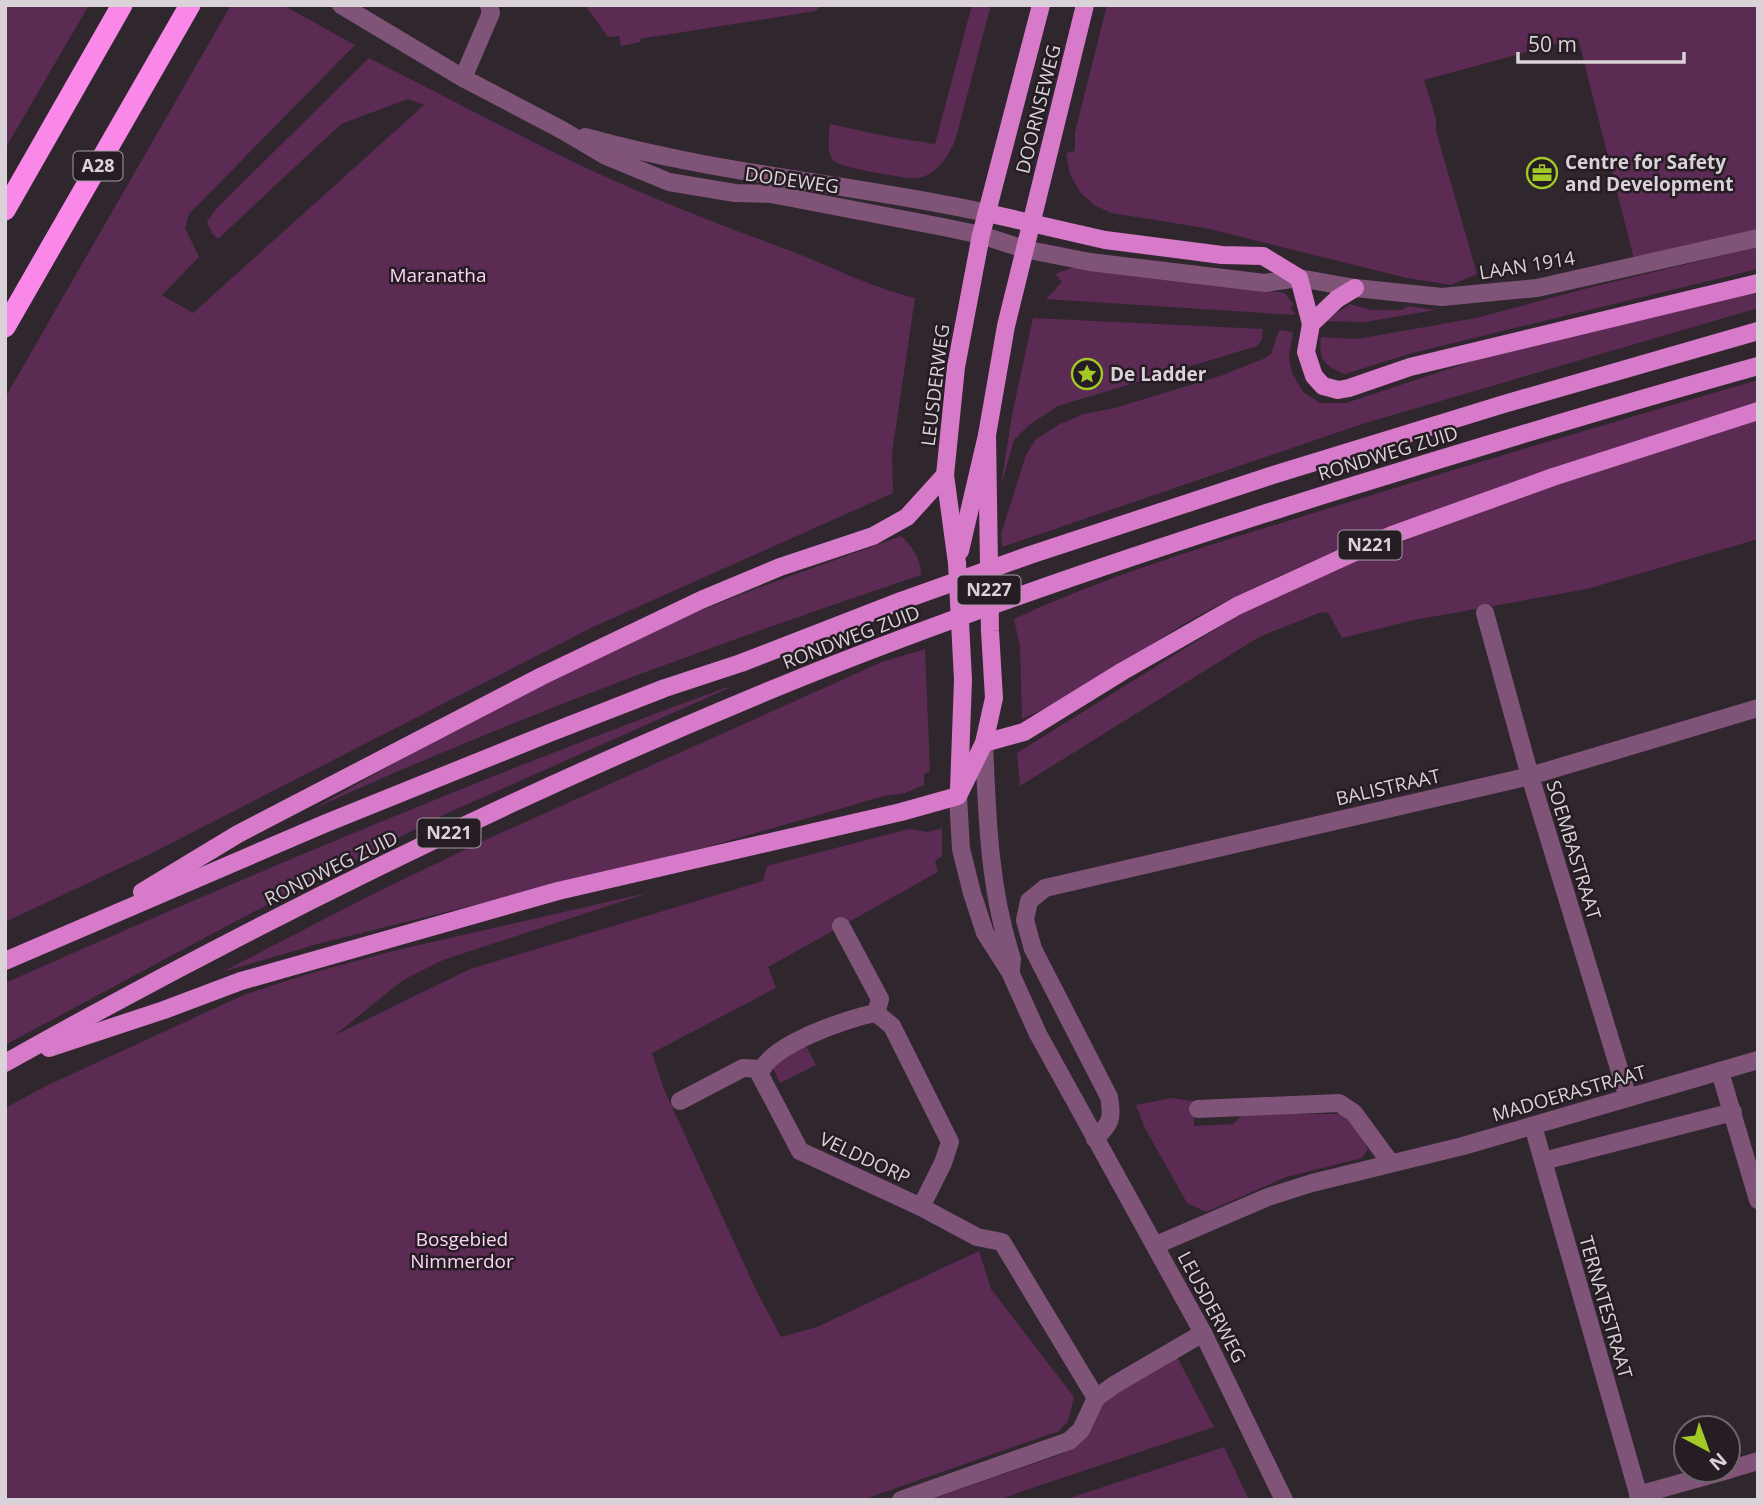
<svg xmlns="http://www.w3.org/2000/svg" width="1763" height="1505" font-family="'Open Sans',sans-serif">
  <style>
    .green { fill: #5b2b54 }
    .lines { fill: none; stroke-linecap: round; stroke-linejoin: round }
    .minor { stroke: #805379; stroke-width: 18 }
    .tertiary { stroke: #805379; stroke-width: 18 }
    .primary { stroke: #d77ac9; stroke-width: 18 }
    .motorway { stroke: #f988e9; stroke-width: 21 }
    .labels { text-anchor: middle; stroke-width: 5; stroke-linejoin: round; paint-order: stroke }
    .shield { fill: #261c24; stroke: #a39ba2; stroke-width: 2 }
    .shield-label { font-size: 18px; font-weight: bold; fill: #d9d2d8 }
    .street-label { font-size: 19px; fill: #d9d2d8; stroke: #261c24 }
    .poi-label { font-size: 19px; font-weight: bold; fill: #d9d2d8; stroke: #261c24; text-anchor: start }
    .park-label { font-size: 19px; fill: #fcd5f4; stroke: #261c24 }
  </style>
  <rect width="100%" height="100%" fill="#30262e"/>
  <g class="green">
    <polygon points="5,5 89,5 5,149"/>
    <path d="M 231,5 L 283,5 L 355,45 L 189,214 L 185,228 L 199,257 L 162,295 L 193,313 L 424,105 L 408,99 L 341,124 L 218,239 L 212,233 L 207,222 L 216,209 L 369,58 C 433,90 496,124 559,155 C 634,192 713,222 791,251 C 833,267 871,288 915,298 L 892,453 L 893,493 L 593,627 L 150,854 L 5,922 L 5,398 Z"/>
    <polygon points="585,5 821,5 816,11 639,39 641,42 621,46 619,36 608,37"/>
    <path d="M 972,5 L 991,5 L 955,141 C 947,157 938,174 918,178 C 908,180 840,167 834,161 C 826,152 829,134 830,124 L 885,136 L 935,144 Z"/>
    <polygon points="1107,5 1756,5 1758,14 1758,231 1634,259 1578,38 1424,80 1436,119 1436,131 1477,274 1451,285 1407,278 1205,228 1111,213 1094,205 1080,192 1070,174 1066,153 1075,151 1075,132"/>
    <path d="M 1758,247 L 1758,269 L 1412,353 L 1345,374 C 1324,365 1318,361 1321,337 L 1357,339 L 1476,318 L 1592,287 Z"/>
    <polygon points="1072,268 1090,268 1285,293 1294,305 1290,307 1295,313 1294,315 1046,299 1062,282 1055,274"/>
    <polygon points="1758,291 1758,308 1362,424 1002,547 1001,534 1026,455 1036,439 1060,424 1084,414 1115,408 1220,376 1263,359 1271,354 1279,330 1293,332 1289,357 1292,373 1303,392 1320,403 1346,403 1494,354"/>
    <polygon points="1350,304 1370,310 1402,310 1408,306 1435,310 1365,322 1325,321"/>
    <polygon points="1033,318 1263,329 1262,339 1257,346 1058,406 1029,425 1014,440 1001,486 1012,415"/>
    <path d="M 1758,380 L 1758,403 C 1593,455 1427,506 1271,580 C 1236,596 1200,613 1168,634 C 1120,663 1074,697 1022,719 L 1020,647 L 1014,619 C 1111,574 1213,544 1314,513 C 1462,467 1609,423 1758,380 Z"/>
    <polygon points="1758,418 1758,539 1587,589 1414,620 1342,638 1328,612 1319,613 1259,637 1020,786 1017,753 1240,614 1339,568 1524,492"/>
    <path d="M 901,536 C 913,547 921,559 921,575 C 715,644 510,719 313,809 C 429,743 546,679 667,625 C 743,591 823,565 901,536 Z"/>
    <polygon points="925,649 930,771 924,774 924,785 905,793 884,796 707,847 321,943 222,972 371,895 485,840 882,662"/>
    <path d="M 725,688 L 729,688 L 443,815 L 236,921 L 5,1045 L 5,983 C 242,878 481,777 725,688 Z"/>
    <polygon points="942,828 942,856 935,861 938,872 768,967 776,988 652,1053 663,1087 756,1290 781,1337 817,1327 979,1251 991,1289 1074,1397 1068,1421 1059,1431 862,1500 5,1500 5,1108 48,1085 246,994 308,974 393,951 651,892 443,960 403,980 335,1035 470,969 763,881 767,866 909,829 928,832"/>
    <polygon points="806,1046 816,1065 780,1083 771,1064"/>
    <polygon points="1172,1098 1193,1101 1194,1126 1233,1124 1243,1114 1341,1114 1356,1127 1368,1149 1362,1158 1286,1177 1206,1212 1187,1203 1145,1128 1136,1105"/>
    <polygon points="1177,1357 1214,1427 997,1500 929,1500 1062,1454 1073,1447 1105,1400"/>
    <polygon points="1224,1447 1249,1500 1064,1500"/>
  </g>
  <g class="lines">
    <g class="minor">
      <polyline points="463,78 491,13 489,5"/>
      <polyline points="1024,249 1090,262 1265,283 1299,278 1355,288 1442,297 1537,288 1758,238"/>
      <polyline points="1485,613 1530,776 1628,1098"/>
      <polyline points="841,926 880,999 876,1013"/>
      <polyline points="1720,1072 1758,1200"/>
      <polyline points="680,1101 743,1068 761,1069"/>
      <polyline points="1198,1109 1339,1103 1354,1113 1390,1162"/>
      <polyline points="1533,1126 1640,1500"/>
      <path d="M 1095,1139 C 1111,1122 1113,1120 1109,1097 L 1033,949 L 1025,920 L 1029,901 L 1045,888 L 1530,776 L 1758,708"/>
      <polyline points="1543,1161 1733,1112"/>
      <path d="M 921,1207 L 943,1163 L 950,1142 L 892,1026 L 876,1013 C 848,1018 765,1046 760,1075 L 800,1151 L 921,1207 L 977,1237 L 1002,1242 L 1096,1398"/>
      <polyline points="1156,1245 1268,1197 1312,1183 1463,1146 1758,1060"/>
      <polyline points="1728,1470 1758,1461"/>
      <polyline points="1638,1495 1728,1470"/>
      <polyline points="901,1500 1069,1441 1081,1430 1096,1398 1114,1385 1203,1333"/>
    </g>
    <g class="tertiary">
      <polyline points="341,5 463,78 562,130 606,156 669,182 735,193 771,194 943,227 981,235 1024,249"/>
      <path d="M 585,137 C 717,174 854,184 987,213"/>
      <path d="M 984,743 C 987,816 989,889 1012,959 L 1011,969"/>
      <polyline points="958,796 961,849 972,893 985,933 1010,972 1038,1034 1203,1333 1284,1500"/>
    </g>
    <g class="primary">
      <polyline points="987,213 1105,240 1222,255 1263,256 1299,278 1311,324"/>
      <polyline points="1355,288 1337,299 1311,324 1306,352 1314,376 1323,386 1338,390 1349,388 1410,367 1758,283"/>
      <polyline points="960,551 987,435 1006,326 1085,5"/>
      <polyline points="984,743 1024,732 1123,671 1237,606 1392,535 1553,477 1758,411"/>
      <polyline points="959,789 963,680 957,563 945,475 956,367 981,235 1041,5"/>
      <polyline points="142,892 238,834 542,676 701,600 780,567 873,536 907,517 945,475"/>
      <polyline points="5,961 324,824 547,734 665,688 741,663 901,601 1030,555 1273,475 1504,404 1758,331"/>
      <polyline points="49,1048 164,1010 241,981 558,891 901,812 958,796 984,743 994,698 990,631 987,435"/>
      <path d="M 5,1063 C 262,919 527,789 800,678 C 974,608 1151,549 1330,493 C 1472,449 1614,406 1758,366"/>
    </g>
    <g class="motorway">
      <polyline points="5,210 122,5"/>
      <polyline points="5,327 190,5"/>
    </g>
  </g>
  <defs>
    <g id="office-ring" transform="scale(1.575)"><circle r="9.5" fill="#261c24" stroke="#a3c926" stroke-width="1.5"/><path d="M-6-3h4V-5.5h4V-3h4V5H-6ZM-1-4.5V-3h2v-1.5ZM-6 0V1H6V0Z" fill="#a3c926"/></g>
    <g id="sight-ring" transform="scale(1.575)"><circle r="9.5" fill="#261c24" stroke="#a3c926" stroke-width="1.5"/><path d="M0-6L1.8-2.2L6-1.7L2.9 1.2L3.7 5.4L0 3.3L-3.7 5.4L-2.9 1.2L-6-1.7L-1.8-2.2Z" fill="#a3c926"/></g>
  </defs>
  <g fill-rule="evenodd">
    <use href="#office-ring" x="1542" y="173"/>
    <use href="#sight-ring" x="1087" y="374"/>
  </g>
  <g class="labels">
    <g class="shield">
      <rect x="73.5" y="151.5" width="49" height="29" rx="5"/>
      <rect x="1338.5" y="530.5" width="63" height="29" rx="5"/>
      <rect x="957.5" y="575.5" width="63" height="29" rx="5"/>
      <rect x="417.5" y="818.5" width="63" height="29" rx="5"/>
    </g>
    <g class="shield-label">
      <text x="98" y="172">A28</text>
      <text x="1370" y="551">N221</text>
      <text x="989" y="596">N227</text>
      <text x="449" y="839">N221</text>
    </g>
    <g class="street-label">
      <text transform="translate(1038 109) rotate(-76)" y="7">DOORNSEWEG</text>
      <text transform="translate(792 180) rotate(8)" y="7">DODEWEG</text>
      <text transform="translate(1527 265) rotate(-9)" y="7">LAAN 1914</text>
      <text transform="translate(935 385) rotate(-83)" y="7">LEUSDERWEG</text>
      <text transform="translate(1388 453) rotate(-17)" y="7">RONDWEG ZUID</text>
      <text transform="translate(851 637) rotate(-21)" y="7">RONDWEG ZUID</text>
      <text transform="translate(1388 787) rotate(-13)" y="7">BALISTRAAT</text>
      <text transform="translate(1574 850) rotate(73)" y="7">SOEMBASTRAAT</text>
      <text transform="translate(331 868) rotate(-26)" y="7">RONDWEG ZUID</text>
      <text transform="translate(1569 1093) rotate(-16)" y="7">MADOERASTRAAT</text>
      <text transform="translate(865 1158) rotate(25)" y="7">VELDDORP</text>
      <text transform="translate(1212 1307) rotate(62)" y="7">LEUSDERWEG</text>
      <text transform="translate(1606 1307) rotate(74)" y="7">TERNATESTRAAT</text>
    </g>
    <g class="poi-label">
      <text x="1565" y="169">Centre for Safety<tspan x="1565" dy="22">and Development</tspan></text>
      <text x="1110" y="381">De Ladder</text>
    </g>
    <g class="park-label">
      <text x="438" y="282">Maranatha</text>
      <text x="462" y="1246">Bosgebied<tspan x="462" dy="22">Nimmerdor</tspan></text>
    </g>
  </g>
  <rect width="1763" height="1505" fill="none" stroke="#d9d2d8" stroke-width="14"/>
  <g transform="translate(1707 1449) rotate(139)"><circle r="33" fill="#261c24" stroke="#6e656c" stroke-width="2"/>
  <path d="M0-5L12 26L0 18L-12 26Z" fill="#a3c926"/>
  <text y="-10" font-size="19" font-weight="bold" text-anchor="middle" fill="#d9d2d8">N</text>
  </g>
  <path d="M1518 52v10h166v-10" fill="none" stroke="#d9d2d8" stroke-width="3.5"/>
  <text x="1528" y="52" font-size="21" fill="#d9d2d8" stroke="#261c24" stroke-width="5" paint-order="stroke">50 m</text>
</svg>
